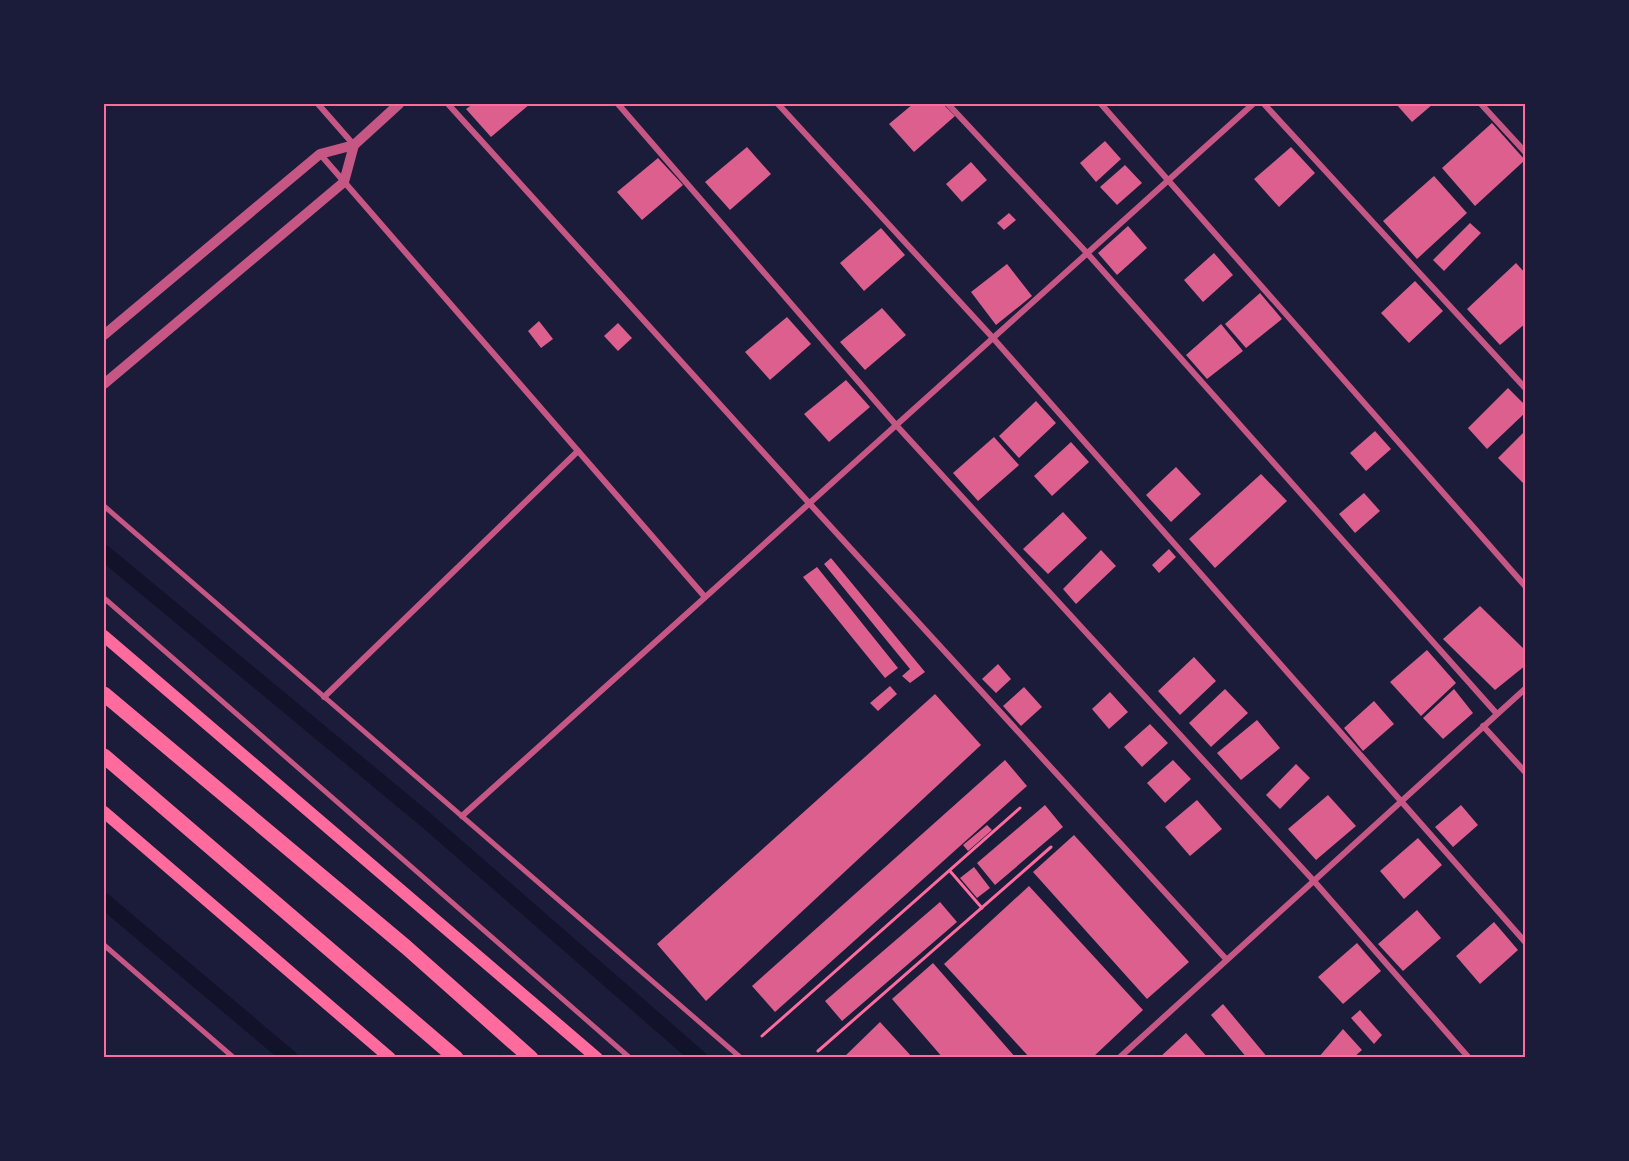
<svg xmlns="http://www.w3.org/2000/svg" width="1629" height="1161" font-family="Arial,sans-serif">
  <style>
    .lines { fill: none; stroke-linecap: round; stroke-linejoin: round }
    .canal { stroke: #12122b; stroke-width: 16 }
    .building { fill: #dd5f8e }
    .path { stroke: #ff6b9d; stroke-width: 3 }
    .pedestrian { stroke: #c65784; stroke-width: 5 }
    .minor { stroke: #c65784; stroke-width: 6 }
    .tertiary { stroke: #c65784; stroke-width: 10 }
    .primary { stroke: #ff6b9d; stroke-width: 12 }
    .motorway { stroke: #ff6b9d; stroke-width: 15 }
    .neatline { fill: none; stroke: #ff6b9d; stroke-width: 2 }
  </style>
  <rect width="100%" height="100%" fill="#1b1b3a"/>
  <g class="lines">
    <g class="canal">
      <polyline points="104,553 426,820 699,1058"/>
      <polyline points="104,901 290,1058"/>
    </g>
  </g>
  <g class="building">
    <polygon points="473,104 530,104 491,137 466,109"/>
    <polygon points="913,104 943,104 955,116 914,152 889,124"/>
    <polygon points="1396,104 1433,104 1412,122"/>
    <polygon points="1492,123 1525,160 1475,206 1442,168"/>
    <polygon points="1105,141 1121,159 1096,182 1080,163"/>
    <polygon points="747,147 771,174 730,210 705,182"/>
    <polygon points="1291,147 1315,173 1279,207 1254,179"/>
    <polygon points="658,158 683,185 642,220 617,192"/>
    <polygon points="971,162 987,180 962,202 946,184"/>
    <polygon points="1125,165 1142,183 1117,205 1100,187"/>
    <polygon points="1434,176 1467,213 1417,259 1383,221"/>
    <polygon points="1009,213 1016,220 1004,230 997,223"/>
    <polygon points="1470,223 1481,233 1444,271 1433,260"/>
    <polygon points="1128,226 1147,248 1117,275 1098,253"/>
    <polygon points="881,228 905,255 864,291 840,263"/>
    <polygon points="1214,253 1233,275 1203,302 1184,280"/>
    <polygon points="1516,263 1526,274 1526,323 1500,345 1467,309"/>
    <polygon points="1007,264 1032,296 996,325 971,292"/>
    <polygon points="1415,281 1443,311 1409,343 1381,313"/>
    <polygon points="1260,293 1282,319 1246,348 1225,324"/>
    <polygon points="882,308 906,335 865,370 840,342"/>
    <polygon points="787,317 811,344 770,380 745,352"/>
    <polygon points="539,321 553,339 541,348 528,331"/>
    <polygon points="618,323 632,338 618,351 604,336"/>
    <polygon points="1221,324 1243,351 1207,379 1186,355"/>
    <polygon points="846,380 870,407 829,442 804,414"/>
    <polygon points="1508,388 1526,406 1526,412 1487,449 1468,428"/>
    <polygon points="1036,401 1056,423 1019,458 999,436"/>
    <polygon points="1526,430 1526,481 1523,483 1498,458"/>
    <polygon points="1375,431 1391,449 1366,471 1350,453"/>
    <polygon points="994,437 1019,465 978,501 953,473"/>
    <polygon points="1071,442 1089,462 1052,496 1034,476"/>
    <polygon points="1176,467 1201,494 1171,522 1146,495"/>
    <polygon points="1261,474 1287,501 1215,568 1189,539"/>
    <polygon points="1364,493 1380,511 1355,533 1339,514"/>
    <polygon points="1063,512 1087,538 1048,574 1023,549"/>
    <polygon points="1169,549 1176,557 1159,573 1152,565"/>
    <polygon points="1101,550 1116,566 1076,604 1063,589"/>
    <polygon points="831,558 925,672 910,683 902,676 910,669 824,564"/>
    <polygon points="817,567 898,668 885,678 803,577"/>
    <polygon points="1480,606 1526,651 1526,665 1495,690 1443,639"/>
    <polygon points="1427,650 1456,683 1421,716 1390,682"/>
    <polygon points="1194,657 1216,681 1180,715 1158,691"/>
    <polygon points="998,664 1011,679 996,693 982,679"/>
    <polygon points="890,686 897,694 878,711 870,703"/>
    <polygon points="1024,687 1042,707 1021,726 1003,706"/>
    <polygon points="1225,689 1248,713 1211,747 1189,723"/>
    <polygon points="1454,689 1473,713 1443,739 1423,718"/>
    <polygon points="1110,692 1128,712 1109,729 1092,709"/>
    <polygon points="935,694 981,745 706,1001 657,944"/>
    <polygon points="1374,701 1394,724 1363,751 1344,728"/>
    <polygon points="1257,720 1280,748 1241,780 1217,753"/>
    <polygon points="1150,724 1168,743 1142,767 1124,747"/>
    <polygon points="1005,760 1027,786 775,1012 752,986"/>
    <polygon points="1173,760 1191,779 1165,803 1147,783"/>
    <polygon points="1296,764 1310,778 1280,809 1266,795"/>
    <polygon points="1328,795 1356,826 1316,860 1288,829"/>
    <polygon points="1197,800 1222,829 1190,856 1165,827"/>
    <polygon points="1045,805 1063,827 995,885 977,863"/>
    <polygon points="1461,805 1478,825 1453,847 1435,827"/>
    <polygon points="987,825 992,830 968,851 963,845"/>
    <polygon points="1074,835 1189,962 1147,999 1033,872"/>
    <polygon points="1418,838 1442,865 1404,899 1380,871"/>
    <polygon points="974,867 990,888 977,898 960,878"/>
    <polygon points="1029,886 1143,1010 1092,1058 1030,1058 944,964"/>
    <polygon points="940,902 957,922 842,1021 825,1001"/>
    <polygon points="1417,910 1441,938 1403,971 1378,944"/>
    <polygon points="1494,922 1518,950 1480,984 1456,956"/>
    <polygon points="1357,943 1381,971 1343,1004 1318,977"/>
    <polygon points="933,963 1016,1058 943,1058 892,999"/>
    <polygon points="1223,1004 1268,1058 1247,1058 1211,1015"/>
    <polygon points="1360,1010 1382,1035 1374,1044 1351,1018"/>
    <polygon points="880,1022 913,1058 843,1058"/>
    <polygon points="1343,1029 1362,1050 1353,1058 1318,1058"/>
    <polygon points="1186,1033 1208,1058 1159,1058"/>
  </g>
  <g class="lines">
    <g class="path">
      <polyline points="950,871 982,908"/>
      <polyline points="762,1036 1020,808"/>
      <polyline points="818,1051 1051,847"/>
    </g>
    <g class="pedestrian">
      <polyline points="104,506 741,1058"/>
      <polyline points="104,598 630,1058"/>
      <polyline points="104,945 234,1058"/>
    </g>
    <g class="minor">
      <polyline points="318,104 354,145"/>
      <polyline points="448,104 809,503 1226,959"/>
      <polyline points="618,104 896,425 1313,880 1469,1058"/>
      <polyline points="778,104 993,338 1526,943"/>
      <polyline points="948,104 1087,253 1497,714"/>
      <polyline points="1101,104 1526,587"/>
      <polyline points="1264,104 1526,389"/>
      <polyline points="1481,104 1526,153"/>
      <polyline points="320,154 705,597"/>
      <polyline points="324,697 578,451"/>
      <polyline points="1483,726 1526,773"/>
      <polyline points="462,816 1253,104"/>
      <polyline points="1119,1058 1526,688"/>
    </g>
    <g class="tertiary">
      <polyline points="104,335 320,154 354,145 399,104"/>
      <polyline points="104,384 344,182 354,145"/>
    </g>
    <g class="primary">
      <polyline points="104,636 597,1058"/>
      <polyline points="104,812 390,1058"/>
    </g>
    <g class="motorway">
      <polyline points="104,694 406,947 531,1058"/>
      <polyline points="104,756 456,1058"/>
    </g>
  </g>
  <rect width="1629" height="1161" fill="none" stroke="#1b1b3a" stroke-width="210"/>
  <rect x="105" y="105" width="1419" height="951" class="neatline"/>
</svg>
